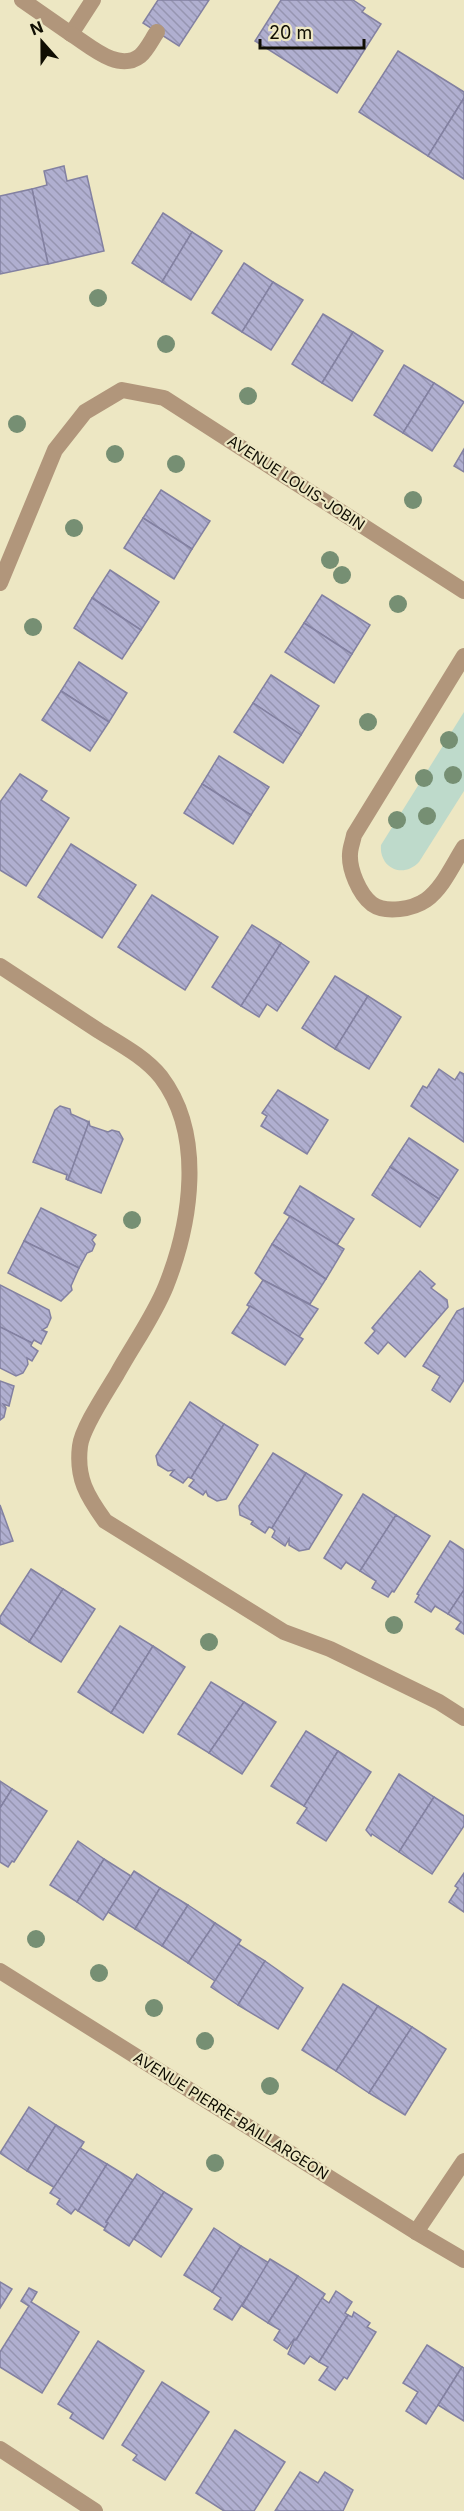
<svg xmlns="http://www.w3.org/2000/svg" width="464" height="2511" font-family="Inter,sans-serif">
  <style>
    .grass { fill: #bedacb }
    .building { fill: url(#building-back-hatch); stroke: #8381a1; stroke-width: 1.5 }
    .lines { fill: none; stroke-linecap: round; stroke-linejoin: round }
    .service { stroke: #b1967b; stroke-width: 16 }
    .minor { stroke: #b1967b; stroke-width: 16 }
    .tree { fill: #768f73 }
    .labels { text-anchor: middle; stroke-width: 4.5; stroke-linejoin: round; paint-order: stroke }
    .street-label { font-size: 15px; fill: #100e03; stroke: #ede7c3 }
  </style>
  <defs>
    <pattern id="building-back-hatch" width="6" height="6" patternUnits="userSpaceOnUse" patternTransform="scale(1.5)"><rect width="6" height="6" fill="#b0afd0"/><path d="M-1 5l2 2M0 0l6 6M5-1l2 2" fill="none" stroke="#9695b1"/></pattern>
  </defs>
  <rect width="100%" height="100%" fill="#ede7c3"/>
  <path class="grass" d="M 464,712 L 464,791 L 419,862 C 403,879 379,868 381,845 Z"/>
  <g class="building">
    <polygon points="158,0 209,0 179,46 143,23"/>
    <polygon points="281,0 353,0 365,8 362,12 381,24 337,93 255,41"/>
    <polygon points="398,51 464,92 464,98 428,156 359,112"/>
    <polygon points="464,98 464,179 428,156"/>
    <polygon points="64,166 67,181 87,176 104,251 48,264 32,189 47,185 44,171"/>
    <polygon points="32,189 48,264 0,274 0,196"/>
    <polygon points="163,213 192,232 162,282 132,263"/>
    <polygon points="192,232 222,251 191,300 162,282"/>
    <polygon points="244,263 273,282 242,332 212,313"/>
    <polygon points="273,282 303,300 271,350 242,332"/>
    <polygon points="323,314 353,332 322,383 292,364"/>
    <polygon points="353,332 383,351 352,401 322,383"/>
    <polygon points="404,365 434,383 403,433 374,415"/>
    <polygon points="434,383 464,402 432,451 403,433"/>
    <polygon points="464,449 464,472 454,466"/>
    <polygon points="161,490 210,521 192,549 143,518"/>
    <polygon points="143,518 192,549 174,579 124,548"/>
    <polygon points="110,570 159,602 141,630 92,598"/>
    <polygon points="322,595 370,625 352,654 304,623"/>
    <polygon points="92,598 141,630 122,659 74,628"/>
    <polygon points="304,623 352,654 334,683 285,652"/>
    <polygon points="79,662 127,693 109,722 61,691"/>
    <polygon points="271,675 319,706 301,735 253,703"/>
    <polygon points="61,691 109,722 90,751 42,720"/>
    <polygon points="253,703 301,735 283,763 234,732"/>
    <polygon points="219,756 269,787 251,815 202,784"/>
    <polygon points="20,774 47,791 41,800 69,818 26,886 0,870 0,802"/>
    <polygon points="202,784 251,815 233,844 184,813"/>
    <polygon points="71,844 136,885 102,938 38,897"/>
    <polygon points="152,895 218,937 185,990 118,947"/>
    <polygon points="252,925 281,943 241,1006 212,987"/>
    <polygon points="281,943 309,962 277,1011 267,1004 259,1017 241,1006"/>
    <polygon points="335,976 368,996 335,1049 302,1028"/>
    <polygon points="368,996 401,1017 369,1069 335,1049"/>
    <polygon points="439,1069 455,1080 460,1072 464,1074 464,1142 411,1106 423,1086 427,1088"/>
    <polygon points="278,1090 328,1120 307,1154 261,1126 267,1116 262,1113"/>
    <polygon points="60,1106 70,1109 71,1114 89,1122 68,1180 66,1179 67,1175 33,1162 55,1110"/>
    <polygon points="89,1122 90,1126 108,1132 112,1130 119,1132 123,1139 101,1193 68,1180"/>
    <polygon points="409,1138 458,1170 439,1199 390,1167"/>
    <polygon points="390,1167 439,1199 420,1227 372,1195"/>
    <polygon points="300,1186 354,1219 337,1245 284,1213"/>
    <polygon points="41,1208 96,1235 92,1240 95,1244 92,1251 87,1253 79,1268 24,1241"/>
    <polygon points="290,1216 344,1249 326,1279 272,1244"/>
    <polygon points="24,1241 79,1268 71,1286 72,1290 61,1301 8,1273"/>
    <polygon points="272,1244 326,1279 310,1304 263,1280 255,1273"/>
    <polygon points="420,1271 435,1284 431,1288 447,1300 448,1307 405,1357 388,1342 378,1354 365,1343 375,1331 372,1328"/>
    <polygon points="263,1280 318,1309 299,1337 247,1305"/>
    <polygon points="0,1285 49,1310 51,1318 47,1327 42,1330 47,1332 41,1344 34,1340 32,1343 0,1327"/>
    <polygon points="250,1306 303,1339 285,1365 232,1333"/>
    <polygon points="464,1308 464,1380 450,1402 432,1390 440,1376 423,1366 457,1311"/>
    <polygon points="0,1327 32,1343 31,1346 38,1351 32,1361 27,1358 28,1364 23,1373 16,1376 0,1368"/>
    <polygon points="0,1381 14,1386 9,1406 3,1404 6,1408 4,1417 0,1420"/>
    <polygon points="190,1402 224,1424 191,1478 188,1477 183,1483 170,1475 174,1470 168,1471 158,1465 156,1456"/>
    <polygon points="224,1424 258,1445 226,1499 217,1501 208,1496 206,1491 203,1495 189,1486 194,1480 191,1478"/>
    <polygon points="273,1453 306,1473 272,1528 269,1527 265,1533 251,1524 253,1521 240,1515 239,1506"/>
    <polygon points="306,1473 342,1495 309,1549 299,1551 289,1545 289,1539 285,1546 272,1537 275,1531 272,1528"/>
    <polygon points="363,1494 396,1515 360,1571 346,1562 341,1569 324,1558"/>
    <polygon points="0,1505 13,1541 0,1545"/>
    <polygon points="396,1515 430,1536 394,1592 392,1591 388,1597 372,1588 376,1581 360,1571"/>
    <polygon points="450,1541 464,1550 464,1590 448,1614 435,1606 431,1612 415,1602 419,1595 417,1594"/>
    <polygon points="31,1569 63,1589 29,1642 0,1623 0,1617"/>
    <polygon points="63,1589 95,1609 61,1662 29,1642"/>
    <polygon points="464,1590 464,1634 456,1629 461,1622 448,1614"/>
    <polygon points="120,1626 153,1646 111,1713 78,1692"/>
    <polygon points="153,1646 185,1667 143,1733 111,1713"/>
    <polygon points="211,1682 244,1702 209,1753 178,1734"/>
    <polygon points="244,1702 276,1722 242,1774 209,1753"/>
    <polygon points="306,1731 338,1751 304,1806 271,1786"/>
    <polygon points="338,1751 371,1772 326,1841 297,1823 307,1808 304,1806"/>
    <polygon points="399,1774 434,1797 399,1852 372,1834 371,1836 366,1830"/>
    <polygon points="0,1781 12,1789 0,1808"/>
    <polygon points="12,1789 47,1811 14,1862 12,1861 8,1867 0,1862 0,1808"/>
    <polygon points="434,1797 464,1816 464,1826 432,1874 399,1852"/>
    <polygon points="78,1841 104,1859 77,1902 50,1885"/>
    <polygon points="104,1859 131,1876 103,1920 77,1902"/>
    <polygon points="134,1871 160,1888 135,1929 108,1912"/>
    <polygon points="464,1873 464,1912 449,1902 458,1888 455,1886"/>
    <polygon points="160,1888 188,1905 162,1946 135,1929"/>
    <polygon points="188,1905 215,1923 188,1963 162,1946"/>
    <polygon points="215,1923 241,1940 215,1981 188,1963"/>
    <polygon points="238,1944 265,1961 238,2005 211,1987"/>
    <polygon points="265,1961 303,1988 278,2029 238,2005"/>
    <polygon points="343,1984 378,2006 336,2071 302,2050"/>
    <polygon points="378,2006 412,2027 369,2093 336,2071"/>
    <polygon points="412,2027 446,2049 405,2115 369,2093"/>
    <polygon points="29,2107 56,2125 27,2171 0,2153"/>
    <polygon points="56,2125 84,2142 55,2188 27,2171"/>
    <polygon points="80,2148 107,2164 78,2211 75,2209 71,2214 57,2204 60,2199 50,2193"/>
    <polygon points="107,2164 133,2180 106,2222 108,2223 105,2228 78,2211"/>
    <polygon points="137,2174 164,2192 129,2246 104,2230 108,2223 106,2222"/>
    <polygon points="164,2192 192,2209 161,2257 134,2239"/>
    <polygon points="214,2228 241,2246 212,2292 184,2275"/>
    <polygon points="241,2246 269,2263 232,2320 214,2309 221,2298 212,2292"/>
    <polygon points="270,2259 298,2276 268,2323 242,2306"/>
    <polygon points="298,2276 325,2294 296,2340 294,2339 287,2349 274,2340 280,2330 268,2323"/>
    <polygon points="0,2282 12,2289 0,2308"/>
    <polygon points="29,2288 37,2292 31,2302 79,2332 42,2393 0,2367 0,2352 29,2306 21,2301"/>
    <polygon points="336,2291 352,2302 345,2313 348,2315 319,2362 310,2356 304,2364 288,2354 294,2340 296,2340 322,2298 329,2303"/>
    <polygon points="354,2312 370,2323 367,2327 376,2332 347,2379 344,2377 335,2390 319,2380 328,2367 319,2362 348,2315 352,2317"/>
    <polygon points="98,2341 144,2371 103,2439 70,2418 73,2413 58,2404"/>
    <polygon points="427,2345 462,2367 426,2424 406,2411 418,2392 403,2383"/>
    <polygon points="462,2367 464,2368 464,2421 438,2405"/>
    <polygon points="162,2382 209,2412 165,2480 133,2460 137,2455 122,2445"/>
    <polygon points="235,2430 285,2462 254,2511 224,2511 196,2493"/>
    <polygon points="300,2472 318,2483 325,2472 353,2490 343,2511 275,2511"/>
  </g>
  <g class="lines">
    <g class="service">
      <polyline points="22,0 71,34 93,0"/>
      <path d="M 71,34 C 89,45 118,73 140,56 C 147,50 152,39 157,32"/>
    </g>
    <g class="minor">
      <polyline points="0,583 55,450 85,412 122,390 164,398 464,591"/>
      <path d="M 464,656 L 354,835 C 353,841 350,848 350,854 C 349,869 359,894 372,904 C 386,914 413,909 426,900 C 443,888 453,864 464,847"/>
      <path d="M 0,966 C 33,988 66,1009 99,1031 C 120,1044 145,1057 161,1077 C 205,1135 191,1223 166,1286 C 154,1316 133,1345 117,1374 C 107,1391 82,1428 80,1446 C 76,1478 87,1496 105,1521 L 284,1632 L 330,1649 L 439,1702 L 464,1718"/>
      <polyline points="0,1971 416,2232 464,2260"/>
      <polyline points="416,2232 464,2161"/>
      <polyline points="0,2449 95,2511"/>
    </g>
  </g>
  <g class="tree">
    <circle cx="98" cy="298" r="9"/>
    <circle cx="166" cy="344" r="9"/>
    <circle cx="248" cy="396" r="9"/>
    <circle cx="17" cy="424" r="9"/>
    <circle cx="115" cy="454" r="9"/>
    <circle cx="176" cy="464" r="9"/>
    <circle cx="413" cy="500" r="9"/>
    <circle cx="74" cy="528" r="9"/>
    <circle cx="330" cy="560" r="9"/>
    <circle cx="342" cy="575" r="9"/>
    <circle cx="398" cy="604" r="9"/>
    <circle cx="33" cy="627" r="9"/>
    <circle cx="368" cy="722" r="9"/>
    <circle cx="449" cy="740" r="9"/>
    <circle cx="453" cy="775" r="9"/>
    <circle cx="424" cy="778" r="9"/>
    <circle cx="427" cy="816" r="9"/>
    <circle cx="397" cy="820" r="9"/>
    <circle cx="132" cy="1220" r="9"/>
    <circle cx="394" cy="1625" r="9"/>
    <circle cx="209" cy="1642" r="9"/>
    <circle cx="36" cy="1939" r="9"/>
    <circle cx="99" cy="1973" r="9"/>
    <circle cx="154" cy="2008" r="9"/>
    <circle cx="205" cy="2041" r="9"/>
    <circle cx="270" cy="2086" r="9"/>
    <circle cx="215" cy="2163" r="9"/>
  </g>
  <g class="labels">
    <g class="street-label">
      <text transform="translate(296 483) rotate(33)" y="5">AVENUE LOUIS-JOBIN</text>
      <text transform="translate(231 2116) rotate(32)" y="5">AVENUE PIERRE-BAILLARGEON</text>
    </g>
  </g>
  <g transform="translate(42 42) rotate(339)" stroke="#ede7c3" stroke-width="4.5" paint-order="stroke">
  <path d="M0-4.5L10 22L0 15L-10 22Z" fill="#100e03"/>
  <text y="-9" font-size="16" font-weight="bold" text-anchor="middle" fill="#100e03">N</text>
  </g>
  <path d="M260 39v9h104v-9" fill="none" stroke="#100e03" stroke-width="3"/>
  <text x="269" y="39" font-size="18" fill="#100e03" stroke="#ede7c3" stroke-width="4.5" paint-order="stroke">20 m</text>
</svg>
